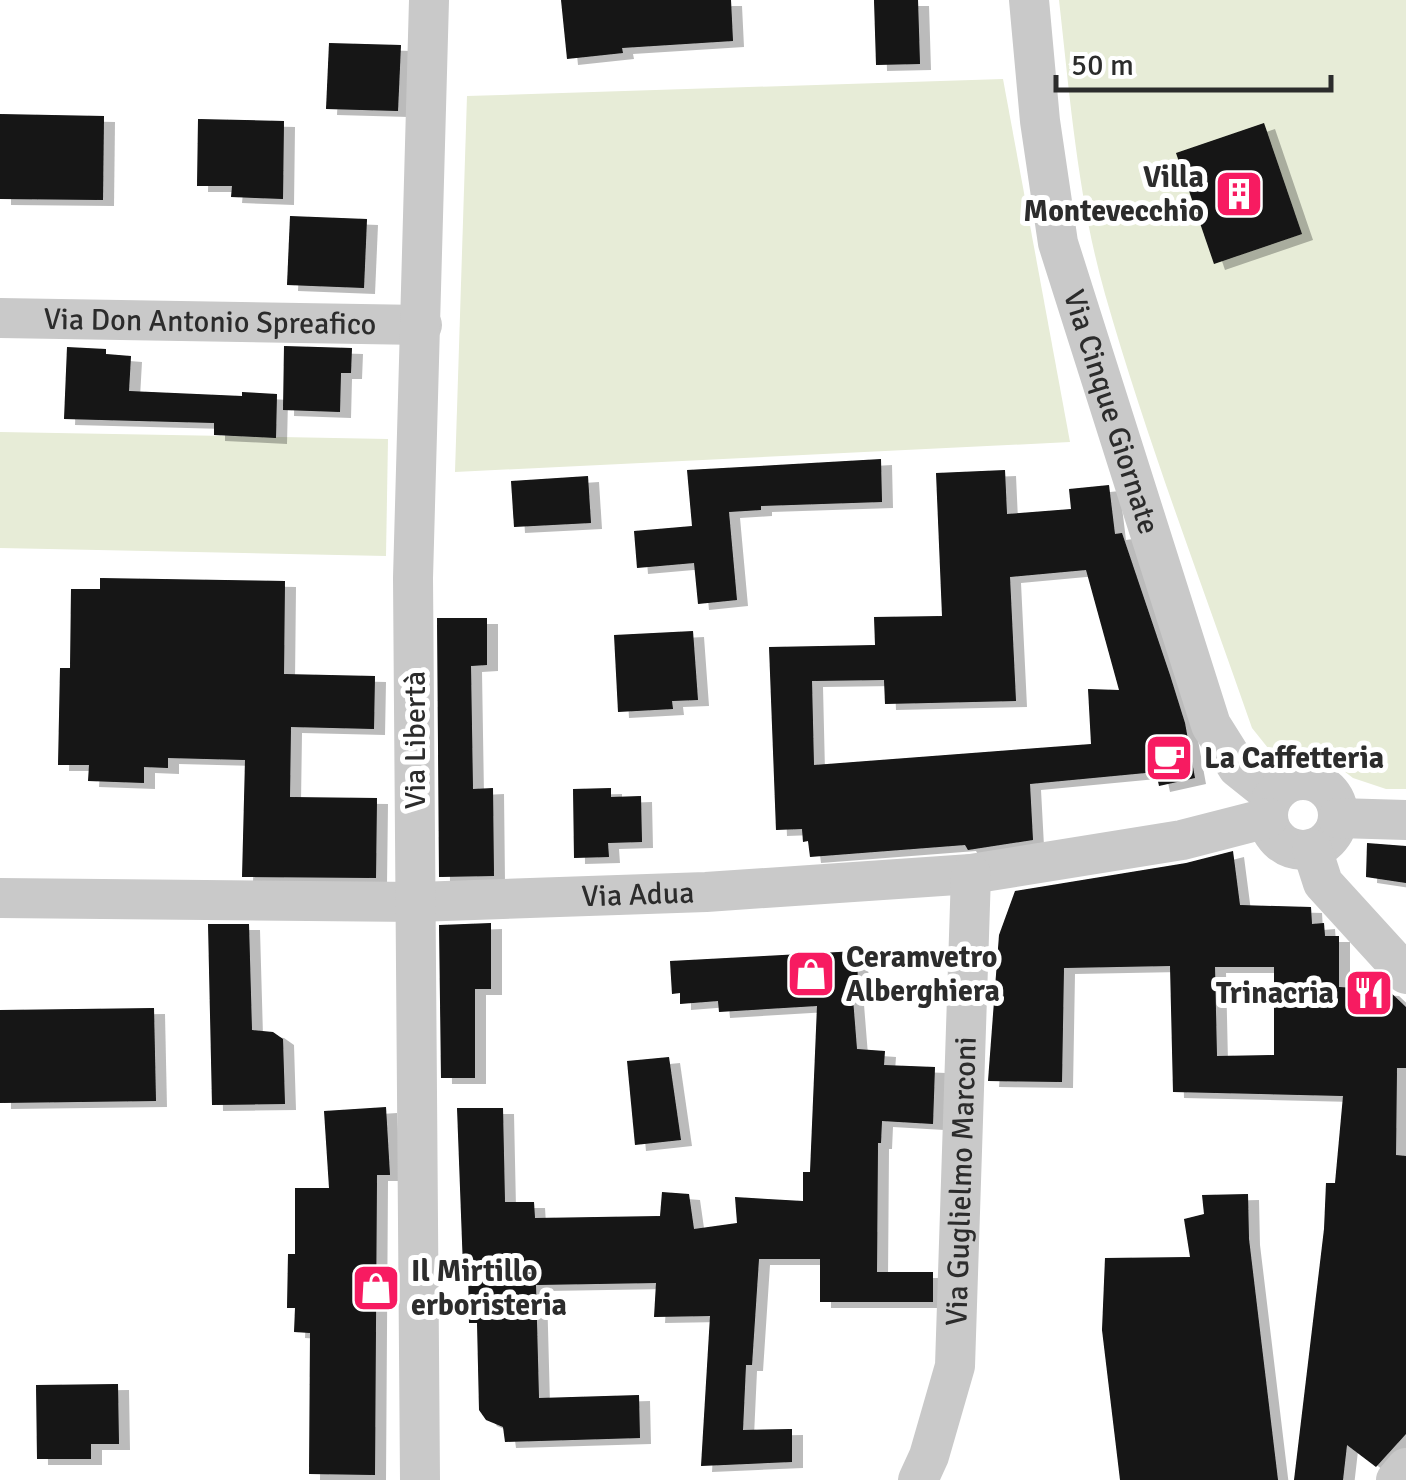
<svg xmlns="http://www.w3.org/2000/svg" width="1406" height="1480" font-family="Signika,sans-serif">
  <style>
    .green { fill: #e7ecd7 }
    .building { fill: #131313; fill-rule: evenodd; filter: url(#shadow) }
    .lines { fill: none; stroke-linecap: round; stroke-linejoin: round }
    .minor { stroke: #c9c9c9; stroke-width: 40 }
    .labels { text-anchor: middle; stroke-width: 10; stroke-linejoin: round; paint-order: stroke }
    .poi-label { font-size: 30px; font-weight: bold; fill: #2c2c2c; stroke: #fff; text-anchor: start }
    .street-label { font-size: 30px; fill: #2c2c2c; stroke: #fff }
  </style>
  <defs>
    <filter id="shadow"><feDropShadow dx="11" dy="6" stdDeviation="0" flood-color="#0004"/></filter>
  </defs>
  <rect width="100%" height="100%" fill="#fff"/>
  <g class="green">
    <path d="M 1059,0 L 1406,0 L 1406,789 L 1386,789 L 1353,778 L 1340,768 L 1316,757 L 1268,748 L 1252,728 C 1202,584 1147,441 1105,294 C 1078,199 1070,98 1059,0 Z"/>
    <polygon points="1003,79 1070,442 455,472 467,96"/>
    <polygon points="0,432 388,439 386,556 0,548"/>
  </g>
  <g class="building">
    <polygon points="561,0 731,0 733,41 622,48 623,53 567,59"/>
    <polygon points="874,0 918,0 920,64 876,65"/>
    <polygon points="329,43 401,45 398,111 326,109"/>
    <polygon points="0,114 104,116 103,200 0,199"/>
    <polygon points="198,119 284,121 283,199 231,197 232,186 197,186"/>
    <polygon points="1264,123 1302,234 1214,264 1176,153"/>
    <polygon points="290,216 367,219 364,288 287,285"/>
    <polygon points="284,346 352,348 351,373 341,373 340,412 283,410"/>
    <polygon points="67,347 106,349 106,354 131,356 129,391 242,396 242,392 277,394 276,438 214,435 214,423 64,419"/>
    <polygon points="881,459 882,502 761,506 761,510 729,512 737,600 698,604 694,563 637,568 634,531 692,526 687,470"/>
    <path d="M 1005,470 L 1007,514 L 1071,509 L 1069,489 L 1109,485 L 1115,534 L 1122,533 L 1170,675 L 1185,723 L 1195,778 L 1159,786 L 1156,772 L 1030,784 L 1033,840 L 968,850 L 965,845 L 810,857 L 808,841 L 803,842 L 802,829 L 776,830 L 769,647 L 875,645 L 874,617 L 942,616 L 936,473 ZM 1086,570 L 1119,690 L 1088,689 L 1091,744 L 814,765 L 812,681 L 884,680 L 885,704 L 1016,701 L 1010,577 Z"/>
    <polygon points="588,476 591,523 514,527 511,481"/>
    <polygon points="100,578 285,581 284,674 375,676 374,729 291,727 290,797 377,798 376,878 242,877 245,760 168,758 168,768 144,767 144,783 88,781 89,765 58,765 60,668 70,668 71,589 100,589"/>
    <polygon points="437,618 487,618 487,665 471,666 473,789 493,788 494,876 439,877"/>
    <polygon points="693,631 698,700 672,701 673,709 618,712 614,635"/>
    <polygon points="611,788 611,797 641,796 642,842 608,843 609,857 574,858 573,789"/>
    <polygon points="1367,843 1406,846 1406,883 1366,877"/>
    <path d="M 1233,851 L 1240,905 L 1311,907 L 1312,924 L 1324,923 L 1325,936 L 1339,936 L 1339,987 L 1388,990 L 1406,1007 L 1406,1068 L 1397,1068 L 1396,1155 L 1406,1156 L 1406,1434 L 1376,1467 L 1347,1445 L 1343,1480 L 1294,1480 L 1324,1229 L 1326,1183 L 1335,1183 L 1343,1096 L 1173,1092 L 1170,966 L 1064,968 L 1062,1082 L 988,1081 L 999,935 L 1015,891 L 1186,863 ZM 1215,967 L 1274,967 L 1274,1055 L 1217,1056 Z"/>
    <polygon points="491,923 491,989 475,989 475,1078 441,1078 439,925"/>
    <polygon points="208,924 249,924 252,1030 273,1032 283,1039 285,1104 212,1105"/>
    <polygon points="857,951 858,986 852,986 857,1049 885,1051 884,1065 935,1067 933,1124 882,1121 881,1143 878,1143 877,1272 933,1272 933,1302 820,1302 820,1259 759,1259 752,1365 746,1365 743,1430 792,1429 792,1462 701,1466 710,1316 654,1317 656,1283 536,1285 539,1398 639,1395 640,1438 505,1442 503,1427 486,1420 479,1410 477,1323 469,1323 468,1268 463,1268 457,1108 503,1108 505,1202 534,1202 535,1218 660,1216 662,1192 689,1194 694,1229 737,1223 735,1197 803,1201 803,1172 810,1172 817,1006 719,1012 718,1001 680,1004 680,993 672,994 670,961"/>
    <polygon points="154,1008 156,1101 0,1103 0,1010"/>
    <polygon points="669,1057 681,1140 635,1145 627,1061"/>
    <polygon points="386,1107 390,1175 377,1175 375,1475 309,1474 310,1333 294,1332 295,1308 287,1308 288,1254 295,1254 295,1188 329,1188 324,1111"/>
    <polygon points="1248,1194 1249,1239 1278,1480 1120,1480 1102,1330 1105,1258 1190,1257 1184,1219 1204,1214 1202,1195"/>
    <polygon points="118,1384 119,1444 91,1444 91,1459 37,1459 36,1385"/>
  </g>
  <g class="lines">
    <g class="minor">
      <path id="s1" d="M 1029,0 L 1040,121 L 1058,243 L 1211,725 L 1238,768 L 1273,796"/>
      <path id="s2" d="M 0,318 L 422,325"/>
      <circle cx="1303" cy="815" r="35"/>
      <polyline points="1338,818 1406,820"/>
      <polyline points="1312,849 1323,883 1406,974"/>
      <path id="s3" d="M 0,898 L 417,902 L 706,892 L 971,874 L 1182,840 L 1268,818"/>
      <polyline points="420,1480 413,578 429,0"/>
      <path id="s4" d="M 918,1480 L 929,1456 L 955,1366 L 971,874"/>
      <polyline points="1396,1480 1406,1468"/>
    </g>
  </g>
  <defs>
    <g id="building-square" transform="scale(2.5)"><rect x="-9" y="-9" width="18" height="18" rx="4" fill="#f71b61" stroke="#fff"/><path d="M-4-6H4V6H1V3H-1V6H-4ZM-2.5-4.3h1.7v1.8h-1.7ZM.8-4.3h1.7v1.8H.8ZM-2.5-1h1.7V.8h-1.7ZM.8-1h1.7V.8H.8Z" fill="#fff"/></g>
    <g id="cafe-square" transform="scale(2.5)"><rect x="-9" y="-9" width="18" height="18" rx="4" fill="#f71b61" stroke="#fff"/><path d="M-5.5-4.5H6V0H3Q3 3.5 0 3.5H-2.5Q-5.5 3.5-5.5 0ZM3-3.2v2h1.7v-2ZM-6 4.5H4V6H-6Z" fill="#fff"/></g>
    <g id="shop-square" transform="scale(2.5)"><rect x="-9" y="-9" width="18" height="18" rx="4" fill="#f71b61" stroke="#fff"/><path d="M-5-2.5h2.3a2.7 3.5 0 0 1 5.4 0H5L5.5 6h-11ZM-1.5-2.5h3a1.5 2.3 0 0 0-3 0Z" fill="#fff"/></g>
    <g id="restaurant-square" transform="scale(2.5)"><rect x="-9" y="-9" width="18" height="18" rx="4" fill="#f71b61" stroke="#fff"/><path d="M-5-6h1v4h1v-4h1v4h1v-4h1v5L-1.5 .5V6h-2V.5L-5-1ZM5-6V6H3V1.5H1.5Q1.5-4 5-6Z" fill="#fff"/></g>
  </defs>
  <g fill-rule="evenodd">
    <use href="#building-square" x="1239" y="194"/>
    <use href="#cafe-square" x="1169" y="758"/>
    <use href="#shop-square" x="811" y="974"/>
    <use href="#restaurant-square" x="1369" y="993"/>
    <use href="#shop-square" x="376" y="1288"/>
  </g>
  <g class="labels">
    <g class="poi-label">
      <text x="1204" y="187" text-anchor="end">Villa<tspan x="1204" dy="34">Montevecchio</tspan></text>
      <text x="1204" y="768">La Caffetteria</text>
      <text x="846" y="967">Ceramvetro<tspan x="846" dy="34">Alberghiera</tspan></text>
      <text x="1334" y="1003" text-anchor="end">Trinacria</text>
      <text x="411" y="1281">Il Mirtillo<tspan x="411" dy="34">erboristeria</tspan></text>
    </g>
    <g class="street-label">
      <text dy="10" stroke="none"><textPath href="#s2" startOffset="210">Via Don Antonio Spreafico</textPath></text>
      <text dy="10" stroke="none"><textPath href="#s1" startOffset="422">Via Cinque Giornate</textPath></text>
      <text transform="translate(415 740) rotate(-90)" y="10">Via Libertà</text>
      <text dy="10" stroke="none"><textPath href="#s3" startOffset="638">Via Adua</textPath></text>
      <text dy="10" stroke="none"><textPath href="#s4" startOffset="305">Via Guglielmo Marconi</textPath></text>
    </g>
  </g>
  <path d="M1056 75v15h275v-15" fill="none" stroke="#2c2c2c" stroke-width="5"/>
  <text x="1071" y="75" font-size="30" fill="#2c2c2c" stroke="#ffffff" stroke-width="8" paint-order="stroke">50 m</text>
</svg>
